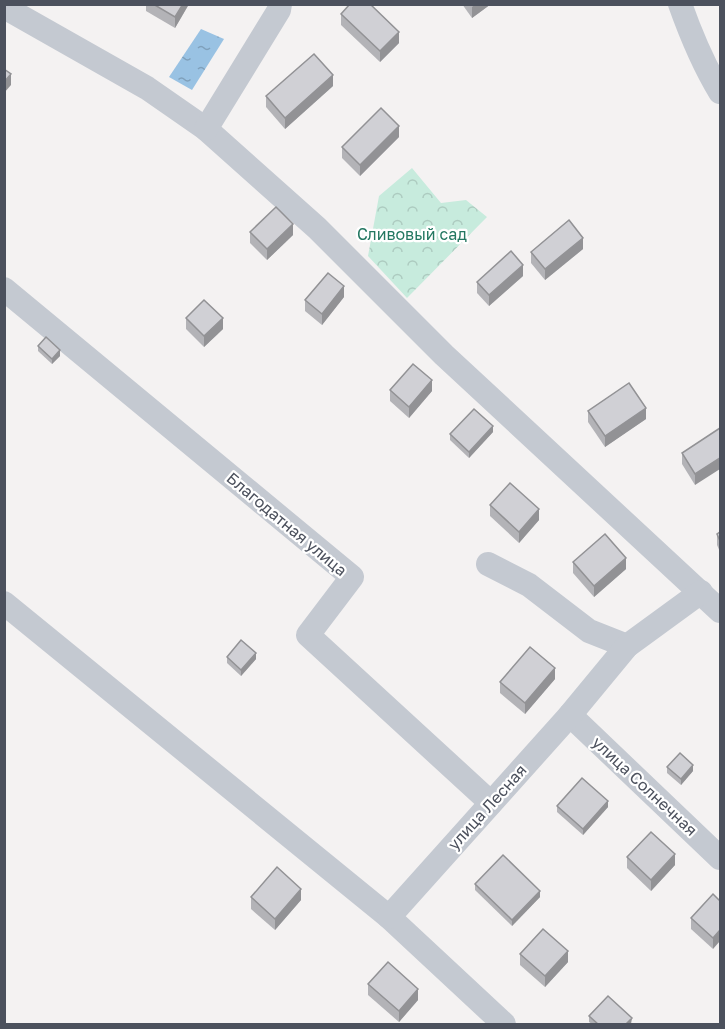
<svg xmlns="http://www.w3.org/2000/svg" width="725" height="1029" font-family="'Golos Text',sans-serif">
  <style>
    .forest { fill: url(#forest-crowns) }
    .water { fill: url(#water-ripples) }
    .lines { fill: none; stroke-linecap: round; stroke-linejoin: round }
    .minor { stroke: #c4c9d1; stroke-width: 24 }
    .wall { fill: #b3b3b7 }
    .shaded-wall { fill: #929295 }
    .building { fill: #d0d0d5; stroke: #929295; stroke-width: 1.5 }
    .labels { text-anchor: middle; stroke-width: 4.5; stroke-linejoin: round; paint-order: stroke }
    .park-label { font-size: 16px; fill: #237761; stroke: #fff }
    .street-label { font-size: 16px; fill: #4c515d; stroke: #fff }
  </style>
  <defs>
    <pattern id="forest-crowns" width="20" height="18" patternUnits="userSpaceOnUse" patternTransform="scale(1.5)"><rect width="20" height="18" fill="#c7ebdd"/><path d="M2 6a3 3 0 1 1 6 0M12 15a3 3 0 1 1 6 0" fill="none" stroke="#adcbc0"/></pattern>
    <pattern id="water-ripples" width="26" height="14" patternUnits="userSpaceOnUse" patternTransform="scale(1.5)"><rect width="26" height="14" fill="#99c2e3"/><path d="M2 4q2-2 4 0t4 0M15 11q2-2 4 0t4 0" fill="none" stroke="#7fa0bb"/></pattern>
  </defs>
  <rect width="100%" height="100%" fill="#f4f2f2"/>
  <polygon class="forest" points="412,168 441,203 466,200 487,217 407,298 368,256 379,196"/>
  <polygon class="water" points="201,29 224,39 192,90 169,77"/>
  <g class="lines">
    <g class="minor">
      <path d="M 680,4 C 691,35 703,64 720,92"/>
      <polyline points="4,7 147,88 206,129 317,228 444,355 720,611"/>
      <polyline points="206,129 279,10 280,4"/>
      <polyline points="4,289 352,577 308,635 491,803"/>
      <polyline points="488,564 529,585 589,631 627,646"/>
      <polyline points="4,603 389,917 504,1024"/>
      <polyline points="570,715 720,858"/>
      <polyline points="389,917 570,715 627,646 701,592"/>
    </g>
  </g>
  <g class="wall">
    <polygon points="146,4 189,4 175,28 146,11"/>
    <polygon points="462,4 491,4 472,18"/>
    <polygon points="341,14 399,43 380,62 341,25"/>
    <polygon points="333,86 285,129 266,107 266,96"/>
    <polygon points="399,137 360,176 342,158 342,147"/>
    <polygon points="250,232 293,235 267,260 250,243"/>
    <polygon points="583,249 545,280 531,263 531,252"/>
    <polygon points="523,276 489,306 477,293 477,282"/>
    <polygon points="344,297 322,325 305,311 305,300"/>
    <polygon points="186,318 223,329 204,347 186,329"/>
    <polygon points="38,346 60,356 52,364 38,351"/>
    <polygon points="390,390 432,391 409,418 390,401"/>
    <polygon points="588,411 646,419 605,447 588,422"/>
    <polygon points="720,428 695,485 682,464 682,453"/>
    <polygon points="493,432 469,458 450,440 450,434"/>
    <polygon points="490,505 539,520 519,543 490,516"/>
    <polygon points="720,532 720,552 717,545 717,534"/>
    <polygon points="573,562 626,569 594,597 573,573"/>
    <polygon points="227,657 256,659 241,676 227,663"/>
    <polygon points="555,679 525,714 500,693 500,682"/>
    <polygon points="667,767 693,771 681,785 667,773"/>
    <polygon points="557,806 608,807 583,835 557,812"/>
    <polygon points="627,857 675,865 651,891 627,868"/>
    <polygon points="475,884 540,897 512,926 475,890"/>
    <polygon points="251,897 301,900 275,930 251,909"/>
    <polygon points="720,901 713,949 691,929 691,918"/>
    <polygon points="520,954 568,962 545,987 520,965"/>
    <polygon points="368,984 418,1000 399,1022 368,995"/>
    <polygon points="589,1016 632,1024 592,1024 589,1022"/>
  </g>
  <g class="shaded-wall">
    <polygon points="183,4 189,4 175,28 175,17"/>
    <polygon points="476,4 491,4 472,18 472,7"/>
    <polygon points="399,32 399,43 380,62 380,51"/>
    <polygon points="11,74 11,85 4,93 4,82"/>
    <polygon points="333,75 333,86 285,129 285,118"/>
    <polygon points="399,126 399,137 360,176 360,165"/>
    <polygon points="293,224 293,235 267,260 267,249"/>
    <polygon points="583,238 583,249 545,280 545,269"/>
    <polygon points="523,265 523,276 489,306 489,295"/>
    <polygon points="344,286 344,297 322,325 322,314"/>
    <polygon points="223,318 223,329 204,347 204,336"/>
    <polygon points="60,350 60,356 52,364 52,359"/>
    <polygon points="432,380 432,391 409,418 409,407"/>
    <polygon points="646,408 646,419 605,447 605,436"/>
    <polygon points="493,426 493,432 469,458 469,452"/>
    <polygon points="720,458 720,469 695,485 695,474"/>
    <polygon points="539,509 539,520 519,543 519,532"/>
    <polygon points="626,558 626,569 594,597 594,586"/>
    <polygon points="256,653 256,659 241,676 241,670"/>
    <polygon points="555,668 555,679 525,714 525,703"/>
    <polygon points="693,765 693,771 681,785 681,779"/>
    <polygon points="608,801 608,807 583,835 583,829"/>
    <polygon points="675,854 675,865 651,891 651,880"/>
    <polygon points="301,889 301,900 275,930 275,919"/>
    <polygon points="540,891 540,897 512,926 512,920"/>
    <polygon points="720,930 720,941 713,949 713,938"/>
    <polygon points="568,951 568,962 545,987 545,976"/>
    <polygon points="418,989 418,1000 399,1022 399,1011"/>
    <polygon points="632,1018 631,1024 626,1024"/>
  </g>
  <g class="building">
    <polygon points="153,4 183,4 175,17"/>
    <polygon points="350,4 370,4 399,32 380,51 341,14"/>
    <polygon points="314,54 333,75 285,118 266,96"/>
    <polygon points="4,69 11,74 4,82"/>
    <polygon points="381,108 399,126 360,165 342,147"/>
    <polygon points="276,207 293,224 267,249 250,232"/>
    <polygon points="569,220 583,238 545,269 531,252"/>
    <polygon points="511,251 523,265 489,295 477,282"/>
    <polygon points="328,273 344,286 322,314 305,300"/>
    <polygon points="204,300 223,318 204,336 186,318"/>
    <polygon points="46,337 60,350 52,359 38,346"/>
    <polygon points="413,364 432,380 409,407 390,390"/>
    <polygon points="629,383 646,408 605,436 588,411"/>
    <polygon points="474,409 493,426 469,452 450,434"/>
    <polygon points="720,428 720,458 695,474 682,453"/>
    <polygon points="510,483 539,509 519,532 490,505"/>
    <polygon points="720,532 720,541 717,534"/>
    <polygon points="605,534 626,558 594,586 573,562"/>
    <polygon points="241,640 256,653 241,670 227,657"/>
    <polygon points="530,647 555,668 525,703 500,682"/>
    <polygon points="680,753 693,765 681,779 667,767"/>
    <polygon points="582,778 608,801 583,829 557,806"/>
    <polygon points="651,832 675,854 651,880 627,857"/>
    <polygon points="503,855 540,891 512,920 475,884"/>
    <polygon points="277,867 301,889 275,919 251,897"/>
    <polygon points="713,894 720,901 720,930 713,938 691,918"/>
    <polygon points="543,929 568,951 545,976 520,954"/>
    <polygon points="388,962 418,989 399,1011 368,984"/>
    <polygon points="608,996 632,1018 626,1024 598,1024 589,1016"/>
  </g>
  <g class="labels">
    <g class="park-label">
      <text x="412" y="240">Сливовый сад</text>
    </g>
    <g class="street-label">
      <text transform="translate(287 524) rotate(40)" y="6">Благодатная улица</text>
      <text transform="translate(645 786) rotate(43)" y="6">улица Солнечная</text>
      <text transform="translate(487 807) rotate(-48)" y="6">улица Лесная</text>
    </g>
  </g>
  <rect width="725" height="1029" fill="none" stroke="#4c515d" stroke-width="12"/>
</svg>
